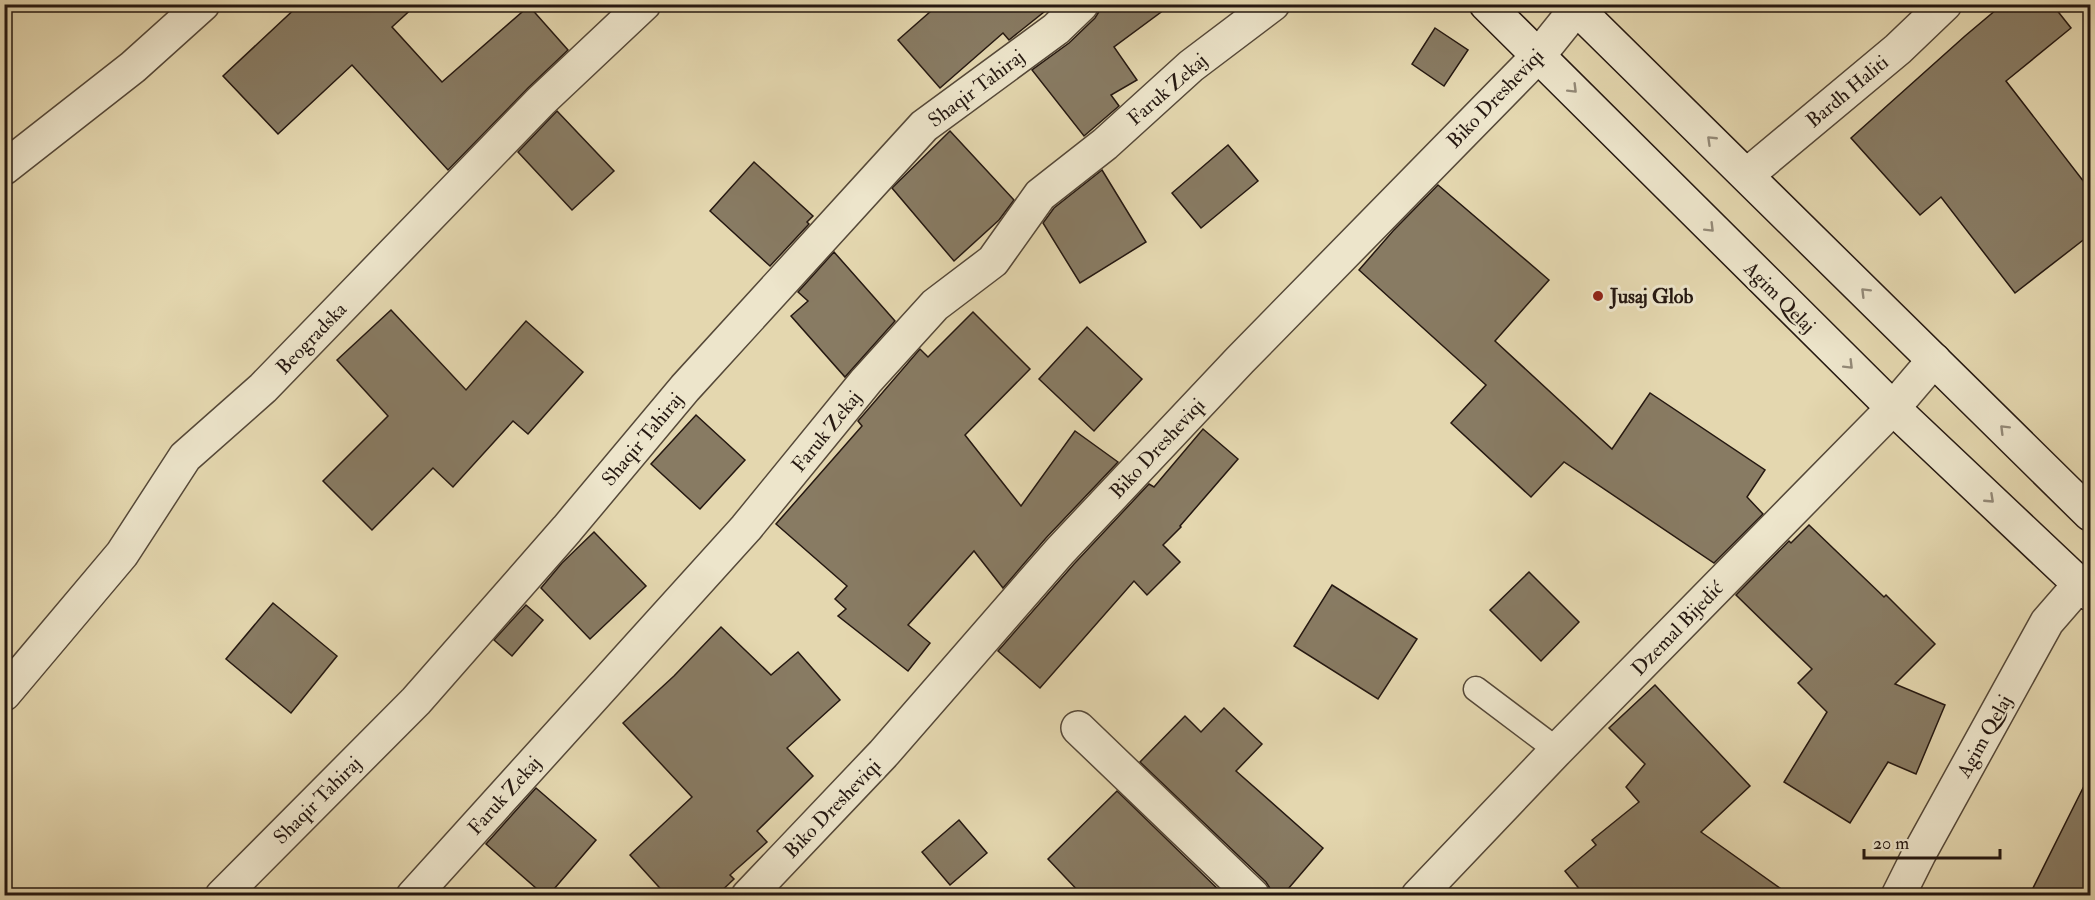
<svg xmlns="http://www.w3.org/2000/svg" width="2095" height="900" font-family="'IM FELL Double Pica',serif">
  <style>
    .building { fill: #887b63; stroke: #251811; stroke-width: 1.5 }
    .lines { fill: none; stroke-linecap: round; stroke-linejoin: round }
    .service-casing { stroke: #554838; stroke-width: 27 }
    .minor-casing { stroke: #554838; stroke-width: 36 }
    .secondary-casing { stroke: #251811; stroke-width: 36 }
    .service { stroke: #ede5cb; stroke-width: 24 }
    .minor { stroke: #ede5cb; stroke-width: 33 }
    .secondary { stroke: #ede5cb; stroke-width: 33 }
    .oneway { stroke: #938977 }
    .poi-dot { fill: #8f2418; stroke: #ede5cb; stroke-width: 2 }
    .labels { text-anchor: middle; stroke-width: 6; stroke-linejoin: round; paint-order: stroke }
    .street-label { font-size: 20px; fill: #251811; stroke: #ede5cb }
    .poi-label { font-size: 20px; font-weight: bold; fill: #251811; stroke: #ede5cb; text-anchor: start }
  </style>
  <rect width="100%" height="100%" fill="#e4d7af"/>
  <filter id="stains"><feTurbulence type="fractalNoise" baseFrequency=".00333" numOctaves="4"/><feColorMatrix values="0 0 0 0 .2 0 0 0 0 .09 0 0 0 0 .02 0 0 0 .5 -.17"/></filter>
  <radialGradient id="worn" r=".72"><stop offset=".6" stop-color="#630" stop-opacity="0"/><stop offset="1" stop-color="#630" stop-opacity=".3"/></radialGradient>
  <g class="building">
    <polygon points="300,4 417,4 392,27 442,82 529,6 568,50 528,88 448,170 352,65 278,134 223,76"/>
    <polygon points="939,4 1054,4 1009,40 1003,33 940,88 898,40"/>
    <polygon points="1100,4 1172,4 1114,47 1137,80 1111,95 1119,106 1084,136 1032,70 1069,43 1095,18 1100,10"/>
    <polygon points="2003,4 2052,4 2071,28 2006,81 2091,191 2091,234 2015,293 1941,197 1920,215 1851,138 1965,36"/>
    <polygon points="1435,28 1468,50 1444,86 1412,64"/>
    <polygon points="557,111 614,171 572,210 518,152"/>
    <polygon points="950,131 1014,200 999,220 954,261 892,188"/>
    <polygon points="1228,145 1258,181 1201,228 1172,193"/>
    <polygon points="754,162 813,216 807,222 809,224 770,266 710,211"/>
    <polygon points="1102,170 1146,242 1080,283 1043,223 1054,208"/>
    <polygon points="1438,185 1549,280 1495,341 1612,449 1650,393 1765,470 1747,497 1763,514 1714,563 1564,462 1531,497 1451,423 1486,385 1359,270 1393,231"/>
    <polygon points="834,252 895,321 845,377 791,316 808,301 798,292"/>
    <polygon points="391,310 466,390 526,321 583,372 528,434 513,421 453,487 433,468 372,530 323,481 388,416 337,360"/>
    <polygon points="973,312 1030,369 965,435 1021,506 1075,431 1118,462 1046,538 1003,588 974,551 908,625 930,643 908,671 838,616 846,609 835,599 847,586 776,524 862,426 858,421 920,349 928,357"/>
    <polygon points="1087,327 1142,379 1094,431 1039,379"/>
    <polygon points="696,415 745,460 700,509 651,464"/>
    <polygon points="1203,429 1238,459 1180,526 1181,527 1163,545 1180,562 1147,595 1134,581 1040,688 998,651 1074,564 1149,484 1154,487"/>
    <polygon points="1809,525 1884,597 1886,595 1935,644 1895,684 1945,705 1916,774 1888,762 1850,823 1784,782 1827,712 1798,683 1812,669 1736,595 1789,541 1791,543"/>
    <polygon points="594,532 646,586 590,639 541,588 562,563"/>
    <polygon points="1529,572 1579,622 1541,661 1490,610"/>
    <polygon points="1332,585 1417,639 1378,699 1294,646"/>
    <polygon points="273,603 337,656 291,713 226,659"/>
    <polygon points="526,605 543,620 512,656 494,640"/>
    <polygon points="721,627 771,675 798,652 840,700 787,748 813,776 757,831 767,842 730,875 734,879 716,896 667,896 630,855 692,797 623,723 674,676"/>
    <polygon points="1655,685 1750,786 1701,832 1791,896 1585,896 1565,871 1596,845 1592,840 1639,802 1626,787 1645,764 1609,728"/>
    <polygon points="1224,708 1262,744 1236,771 1323,848 1282,896 1271,896 1271,890 1266,882 1140,762 1185,716 1201,732"/>
    <polygon points="2091,772 2091,896 2029,896"/>
    <polygon points="536,788 596,840 548,896 545,896 486,844"/>
    <polygon points="1117,791 1225,896 1083,896 1048,859"/>
    <polygon points="959,820 987,853 950,885 922,852"/>
  </g>
  <g class="lines">
    <g class="service-casing">
      <polyline id="service" points="1476,689 1557,750"/>
    </g>
    <g class="minor-casing">
      <g id="minor">
        <polyline points="4,168 133,67 203,4"/>
        <polyline points="1747,175 1898,49 1945,4"/>
        <polyline points="4,694 122,554 185,457 263,388 541,101 644,4"/>
        <polyline points="1078,728 1253,896"/>
        <polyline points="222,896 416,701 567,529 685,388 924,126 1056,29 1082,4"/>
        <polyline points="413,896 746,528 866,381 935,305 993,261 1040,195 1105,144 1191,66 1273,4"/>
        <polyline points="748,896 883,754 1060,551 1240,360 1539,55 1576,9"/>
        <polyline points="1418,896 1557,750 1893,408 1934,360"/>
        <polyline points="1898,896 1919,854 2047,622 2080,584"/>
      </g>
    </g>
    <g class="secondary-casing">
      <g id="secondary">
        <polyline points="1486,4 1893,408 2090,594"/>
        <polyline points="1572,4 2090,514"/>
      </g>
    </g>
    <use href="#service" class="service"/>
    <use href="#minor" class="minor"/>
    <use href="#secondary" class="secondary"/>
  </g>
  <defs><path id="oneway-chevron" d="M-2-3.5L2.5 0L-2 3.5" fill="none" stroke-width="1.6" stroke-linecap="round" stroke-linejoin="round" transform="scale(1.5)"/></defs>
  <g class="oneway">
    <use href="#oneway-chevron" transform="translate(1573 89) rotate(45)"/>
    <use href="#oneway-chevron" transform="translate(1711 140) rotate(-136)"/>
    <use href="#oneway-chevron" transform="translate(1710 228) rotate(45)"/>
    <use href="#oneway-chevron" transform="translate(1865 292) rotate(-135)"/>
    <use href="#oneway-chevron" transform="translate(1849 365) rotate(45)"/>
    <use href="#oneway-chevron" transform="translate(2004 429) rotate(-135)"/>
    <use href="#oneway-chevron" transform="translate(1990 499) rotate(43)"/>
  </g>
  <circle class="poi-dot" cx="1598" cy="296" r="6"/>
  <g class="labels">
    <g class="street-label">
      <text transform="translate(976 88) rotate(-37)" y="7">Shaqir Tahiraj</text>
      <text transform="translate(1167 89) rotate(-41)" y="7">Faruk Zekaj</text>
      <text transform="translate(1847 91) rotate(-40)" y="7">Bardh Haliti</text>
      <text transform="translate(1495 98) rotate(-46)" y="7">Biko Dresheviqi</text>
      <text transform="translate(1780 297) rotate(45)" y="7">Agim Qelaj</text>
      <text transform="translate(311 338) rotate(-46)" y="7">Beogradska</text>
      <text transform="translate(826 431) rotate(-51)" y="7">Faruk Zekaj</text>
      <text transform="translate(642 439) rotate(-50)" y="7">Shaqir Tahiraj</text>
      <text transform="translate(1157 448) rotate(-47)" y="7">Biko Dresheviqi</text>
      <text transform="translate(1677 628) rotate(-46)" y="7">Dzemal Bijedić</text>
      <text transform="translate(1984 736) rotate(-61)" y="7">Agim Qelaj</text>
      <text transform="translate(504 795) rotate(-48)" y="7">Faruk Zekaj</text>
      <text transform="translate(317 800) rotate(-45)" y="7">Shaqir Tahiraj</text>
      <text transform="translate(832 808) rotate(-46)" y="7">Biko Dresheviqi</text>
    </g>
    <g class="poi-label">
      <text x="1610" y="303">Jusaj Glob</text>
    </g>
  </g>
  <rect width="2095" height="900" fill="none" stroke="#e4d7af" stroke-width="24"/>
  <rect x="6" y="6" width="2083" height="888" fill="none" stroke="#251811" stroke-width="3"/>
  <rect x="12" y="12" width="2071" height="876" fill="none" stroke="#251811" stroke-width="1.5"/>
  <path d="M1864 849v9h136v-9" fill="none" stroke="#251811" stroke-width="3"/>
  <text x="1873" y="849" font-size="18" fill="#251811" stroke="#ede5cb" stroke-width="4.5" paint-order="stroke">20 m</text>
  <rect width="100%" height="100%" filter="url(#stains)"/>
  <rect width="100%" height="100%" fill="url(#worn)"/>
</svg>
